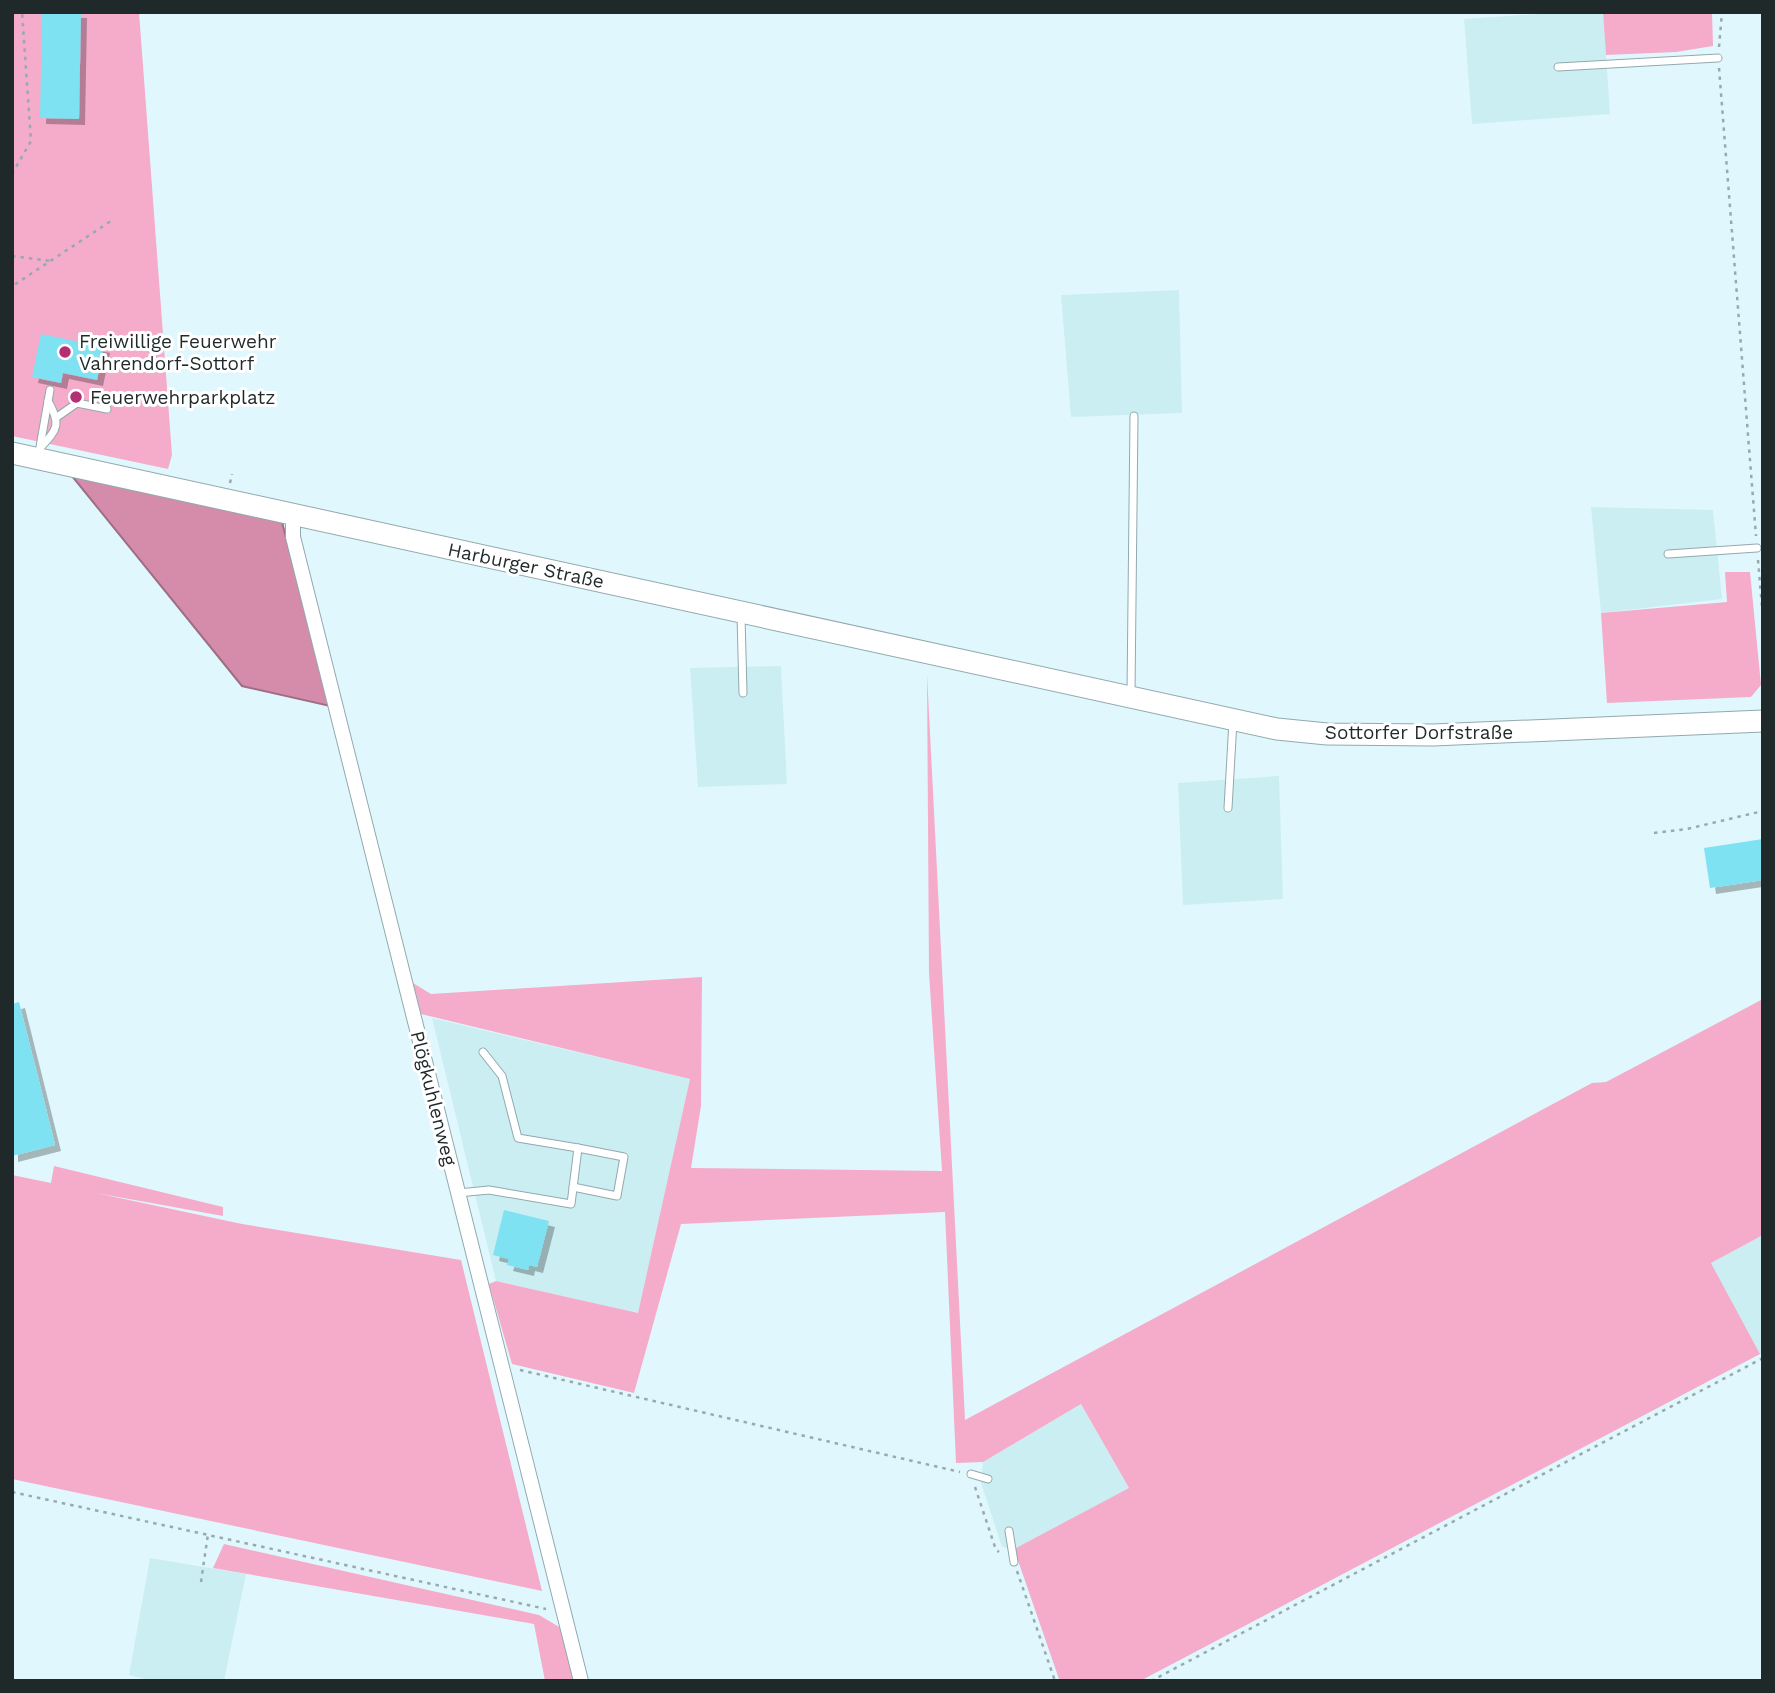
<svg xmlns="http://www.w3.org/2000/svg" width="1775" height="1693" font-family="'Work Sans',sans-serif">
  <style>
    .built { fill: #cbeef3 }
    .green { fill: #f4acca }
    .water { fill: #d58cab; stroke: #9e6e84; stroke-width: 2 }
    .building { fill: #7ee2f2; filter: url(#shadow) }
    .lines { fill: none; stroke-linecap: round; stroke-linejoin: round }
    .lane-casing { stroke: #92a9ad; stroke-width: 9 }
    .street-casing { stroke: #92a9ad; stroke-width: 16 }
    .secondary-casing { stroke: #92a9ad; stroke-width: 23 }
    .path { stroke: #97aaae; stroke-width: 2.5; stroke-dasharray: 3.5 5; stroke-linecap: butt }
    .lane { stroke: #fff; stroke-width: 7 }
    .street { stroke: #fff; stroke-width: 14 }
    .secondary { stroke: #fff; stroke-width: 21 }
    .poi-dot { fill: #b32e74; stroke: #fff; stroke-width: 2.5 }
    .labels { text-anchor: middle; stroke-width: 6; stroke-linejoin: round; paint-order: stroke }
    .poi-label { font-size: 19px; fill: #1f292a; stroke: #fff; text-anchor: start }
    .street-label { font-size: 19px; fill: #1f292a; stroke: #fff }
  </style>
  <defs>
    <filter id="shadow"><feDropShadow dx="6" dy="6" stdDeviation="0" flood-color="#0004"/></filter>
  </defs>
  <rect width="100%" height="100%" fill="#e0f8fd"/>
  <g class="built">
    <polygon points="1568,12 1603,12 1610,114 1472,124 1464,19"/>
    <polygon points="1179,290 1182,413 1071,417 1061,295"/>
    <polygon points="1591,507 1713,510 1722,599 1601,613"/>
    <polygon points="781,666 787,784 698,787 690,668"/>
    <polygon points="1279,776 1283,899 1183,905 1178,783"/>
    <polygon points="432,1018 690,1079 638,1313 496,1281"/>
    <polygon points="1763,1235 1763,1353 1760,1354 1711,1263"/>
    <polygon points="1081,1404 1129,1488 1014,1549 1002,1547 981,1483 983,1462"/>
    <polygon points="150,1558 246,1574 224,1681 153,1681 129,1675"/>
  </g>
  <g class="green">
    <polygon points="12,12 139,12 172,455 168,469 12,436"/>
    <polygon points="1603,12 1712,12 1713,46 1676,52 1606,55"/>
    <polygon points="1725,572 1750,572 1761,685 1751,697 1607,703 1601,613 1727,602"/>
    <polygon points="927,674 965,1420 1592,1083 1606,1082 1763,999 1763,1235 1711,1263 1760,1354 1140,1681 1059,1679 1014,1549 1129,1488 1081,1404 983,1462 956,1463 945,1212 681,1224 634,1393 512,1364 489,1284 496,1281 638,1313 690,1079 421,1014 413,983 431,994 702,977 701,1106 691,1168 942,1171 929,973"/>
    <polygon points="54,1166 223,1207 223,1216 96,1193 242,1224 461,1260 542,1591 12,1479 12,1175 51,1183"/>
    <polygon points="224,1544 539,1615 561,1628 573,1681 545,1681 534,1624 213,1568"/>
  </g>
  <polygon class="water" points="72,476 282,522 330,706 242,686"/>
  <g class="building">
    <polygon points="42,12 81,12 79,119 40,118"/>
    <polygon points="41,334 104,347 97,380 63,373 61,383 32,377"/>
    <polygon points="1763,839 1763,880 1710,888 1704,848"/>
    <polygon points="19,1002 55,1145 12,1156 12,1004"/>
    <polygon points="504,1210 549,1221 537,1267 529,1265 528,1270 507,1265 509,1259 493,1255"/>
  </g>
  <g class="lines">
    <g class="lane-casing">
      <g id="lane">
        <polyline points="1558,67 1718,58"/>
        <polyline points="57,417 77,403 107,409"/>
        <path d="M 41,447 C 58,429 61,424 48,401"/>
        <polyline points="38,458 50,390"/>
        <polyline points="1668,554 1757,548"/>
        <polyline points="741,616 743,693"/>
        <polyline points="1131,693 1134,416"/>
        <polyline points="1228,808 1233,721"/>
        <polyline points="573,1187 617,1196 624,1157 578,1148"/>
        <polyline points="458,1193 489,1190 571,1204 578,1148 518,1138 502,1076 483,1052"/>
        <polyline points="971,1474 988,1479"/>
        <polyline points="1009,1531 1014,1562"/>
      </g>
    </g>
    <g class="street-casing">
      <polyline id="street" points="293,514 293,537 581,1681"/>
    </g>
    <g class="secondary-casing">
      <polyline id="secondary" points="12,453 1277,729 1327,734 1433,735 1763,721"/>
    </g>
    <g class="path">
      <polyline points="1719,47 1722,12"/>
      <polyline points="1719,68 1756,536"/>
      <polyline points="12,174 31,141 22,12"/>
      <polyline points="12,256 51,261"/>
      <polyline points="12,292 14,285 114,219"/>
      <polyline points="230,483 232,474"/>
      <polyline points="1758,560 1763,619"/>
      <polyline points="1654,833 1687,829 1763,811"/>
      <polyline points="520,1370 960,1472"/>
      <polyline points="975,1487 996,1550 999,1552"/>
      <polyline points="12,1492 546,1609"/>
      <polyline points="1017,1571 1055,1681"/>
      <polyline points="201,1582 208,1534"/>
      <polyline points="1151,1681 1763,1358"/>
    </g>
    <use href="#lane" class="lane"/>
    <use href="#street" class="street"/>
    <use href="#secondary" class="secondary"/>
  </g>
  <g class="poi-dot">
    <circle cx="65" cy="352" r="7"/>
    <circle cx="76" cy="397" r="7"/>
  </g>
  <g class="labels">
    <g class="poi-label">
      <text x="79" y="348">Freiwillige Feuerwehr<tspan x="79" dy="22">Vahrendorf-Sottorf</tspan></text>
      <text x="90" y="404">Feuerwehrparkplatz</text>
    </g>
    <g class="street-label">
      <text transform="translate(526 565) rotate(12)" y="7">Harburger Straße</text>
      <text x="1419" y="739">Sottorfer Dorfstraße</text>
      <text transform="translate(434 1098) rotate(76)" y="7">Plögkuhlenweg</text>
    </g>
  </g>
  <rect width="1775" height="1693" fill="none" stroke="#1f292a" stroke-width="28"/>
</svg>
